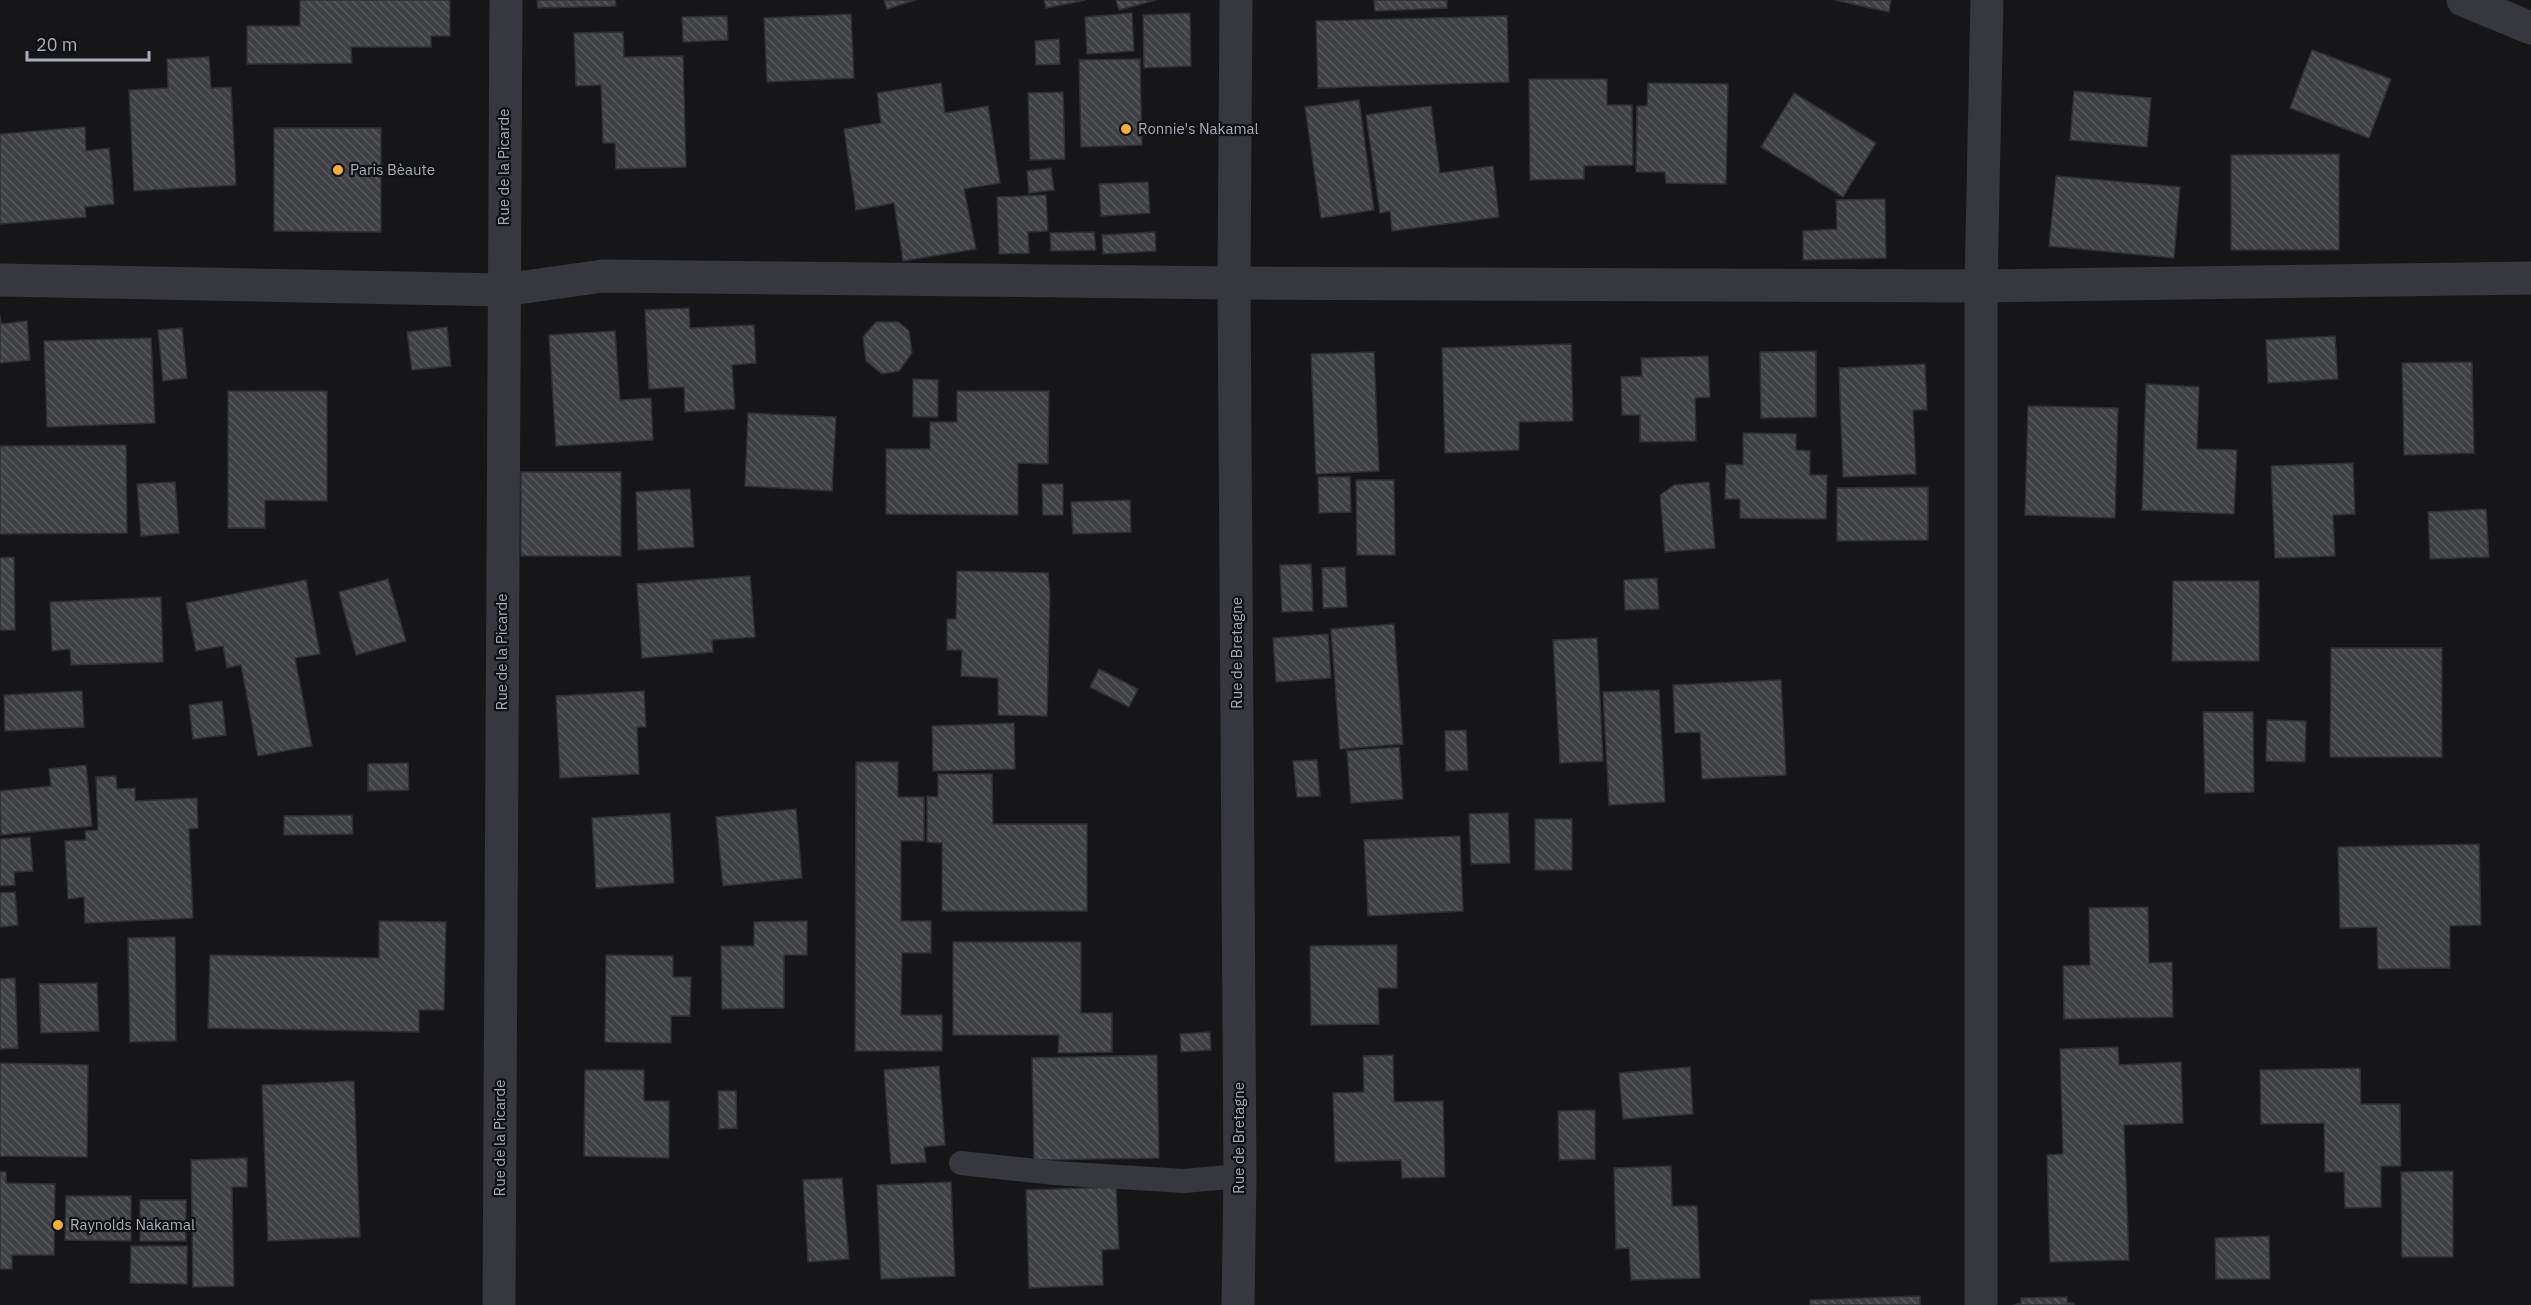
<svg xmlns="http://www.w3.org/2000/svg" width="2531" height="1305" font-family="'IBM Plex Sans',sans-serif">
  <style>
    .building { fill: url(#building-back-hatch); stroke: #303034; stroke-width: 1.5 }
    .lines { fill: none; stroke-linecap: round; stroke-linejoin: round }
    .service { stroke: #37383d; stroke-width: 24 }
    .minor { stroke: #37383d; stroke-width: 33 }
    .poi-dot { fill: #f2b134; stroke: #111113; stroke-width: 2 }
    .labels { text-anchor: middle; stroke-width: 4.5; stroke-linejoin: round; paint-order: stroke }
    .poi-label { font-size: 15px; fill: #a8adb8; stroke: #111113; text-anchor: start }
    .street-label { font-size: 15px; fill: #a8adb8; stroke: #111113 }
  </style>
  <defs>
    <pattern id="building-back-hatch" width="6" height="6" patternUnits="userSpaceOnUse" patternTransform="scale(1.5)"><rect width="6" height="6" fill="#404145"/><path d="M-1 5l2 2M0 0l6 6M5-1l2 2" fill="none" stroke="#595a5e"/></pattern>
  </defs>
  <rect width="100%" height="100%" fill="#161618"/>
  <g class="building">
    <polygon points="300,0 450,0 450,36 431,36 431,47 351,47 352,63 247,64 247,26 300,26"/>
    <polygon points="537,0 615,0 616,6 538,8"/>
    <polygon points="884,0 916,0 887,9"/>
    <polygon points="1044,0 1086,0 1046,8"/>
    <polygon points="1116,0 1156,0 1119,10"/>
    <polygon points="1374,0 1447,0 1447,8 1375,11"/>
    <polygon points="1835,0 1891,0 1889,12"/>
    <polygon points="1132,13 1134,51 1087,54 1085,17"/>
    <polygon points="1190,13 1191,66 1144,68 1143,15"/>
    <polygon points="851,14 854,78 767,82 764,18"/>
    <polygon points="727,16 728,40 683,42 682,17"/>
    <polygon points="1507,16 1509,82 1318,88 1316,21"/>
    <polygon points="623,32 624,57 683,56 686,167 616,169 615,143 603,143 601,85 576,86 574,33"/>
    <polygon points="1059,39 1060,64 1036,65 1035,41"/>
    <polygon points="2312,50 2391,79 2369,138 2290,108"/>
    <polygon points="209,57 211,88 231,87 236,185 134,191 129,90 168,88 167,59"/>
    <polygon points="1140,59 1142,145 1081,147 1079,60"/>
    <polygon points="1529,79 1607,79 1607,105 1632,105 1633,165 1584,166 1584,179 1530,180"/>
    <polygon points="941,83 945,113 988,106 1000,183 964,189 976,249 903,261 894,203 856,210 844,129 881,123 877,93"/>
    <polygon points="1648,83 1728,84 1726,184 1666,183 1665,172 1636,172 1637,106 1647,106"/>
    <polygon points="2074,91 2151,98 2147,147 2070,140"/>
    <polygon points="1063,92 1065,159 1030,160 1028,93"/>
    <polygon points="1794,93 1876,143 1843,197 1761,147"/>
    <polygon points="1359,100 1374,210 1321,218 1305,107"/>
    <polygon points="1431,106 1440,173 1493,166 1499,217 1392,231 1390,211 1380,213 1366,115"/>
    <polygon points="85,127 86,151 109,148 114,204 85,207 86,217 0,224 0,134"/>
    <polygon points="274,128 381,128 381,232 274,231"/>
    <polygon points="2339,154 2339,250 2231,250 2231,155"/>
    <polygon points="1051,168 1054,190 1029,193 1027,171"/>
    <polygon points="2056,176 2180,187 2174,258 2049,246"/>
    <polygon points="1148,182 1150,213 1101,216 1099,184"/>
    <polygon points="1046,195 1048,231 1028,232 1029,253 999,254 997,197"/>
    <polygon points="1885,199 1886,258 1803,260 1803,231 1837,229 1836,200"/>
    <polygon points="1094,232 1096,250 1051,251 1050,233"/>
    <polygon points="1155,232 1156,251 1103,254 1102,235"/>
    <polygon points="689,308 690,328 754,325 756,363 732,365 735,409 685,412 684,387 649,389 645,310"/>
    <polygon points="0,315 1,324 27,321 30,360 0,363"/>
    <polygon points="876,322 898,322 909,331 912,353 899,371 882,374 866,361 863,337"/>
    <polygon points="447,327 451,366 412,370 407,332"/>
    <polygon points="182,328 187,378 163,381 158,330"/>
    <polygon points="615,331 620,400 651,398 653,440 556,446 549,335"/>
    <polygon points="2335,336 2338,379 2268,383 2266,340"/>
    <polygon points="151,338 155,423 47,427 44,341"/>
    <polygon points="1571,344 1573,421 1519,422 1519,450 1445,453 1442,348"/>
    <polygon points="1816,351 1816,417 1761,418 1760,352"/>
    <polygon points="1374,352 1379,471 1316,474 1311,354"/>
    <polygon points="1708,356 1710,397 1695,398 1696,441 1640,442 1640,415 1622,415 1621,377 1642,376 1641,358"/>
    <polygon points="2472,362 2474,453 2404,455 2402,363"/>
    <polygon points="1925,364 1927,410 1913,410 1916,474 1843,477 1839,368"/>
    <polygon points="913,379 938,380 938,417 913,417"/>
    <polygon points="2146,384 2199,387 2197,449 2237,450 2234,514 2142,510"/>
    <polygon points="228,391 327,391 327,501 265,500 265,528 228,528"/>
    <polygon points="957,391 1049,391 1048,464 1018,463 1018,515 886,514 886,449 930,449 930,422 957,422"/>
    <polygon points="2028,406 2118,408 2115,518 2025,515"/>
    <polygon points="748,413 836,417 832,491 745,486"/>
    <polygon points="1743,433 1796,434 1796,450 1810,451 1810,475 1827,475 1826,519 1740,518 1740,499 1725,499 1726,464 1743,465"/>
    <polygon points="126,445 127,533 0,534 0,446"/>
    <polygon points="2353,463 2355,514 2333,515 2335,556 2275,558 2271,466"/>
    <rect x="521" y="472" width="100" height="84"/>
    <polygon points="1318,477 1350,477 1351,512 1319,513"/>
    <polygon points="1356,480 1394,480 1395,555 1357,555"/>
    <polygon points="175,482 179,533 141,536 137,484"/>
    <polygon points="1709,482 1715,548 1665,552 1660,495 1674,485"/>
    <polygon points="1042,484 1063,484 1063,515 1043,515"/>
    <polygon points="1928,487 1928,540 1837,541 1837,488"/>
    <polygon points="690,489 694,547 638,550 636,492"/>
    <polygon points="1130,500 1131,532 1073,534 1071,502"/>
    <polygon points="2486,509 2489,557 2430,559 2428,512"/>
    <polygon points="14,557 15,630 0,630 0,558"/>
    <polygon points="1311,564 1313,611 1282,612 1280,565"/>
    <polygon points="1345,567 1347,607 1323,608 1322,568"/>
    <polygon points="957,571 1048,573 1050,593 1047,716 998,715 998,678 961,676 962,650 947,650 947,619 956,619"/>
    <polygon points="750,576 755,637 712,640 713,652 642,658 637,584"/>
    <polygon points="1657,578 1659,609 1625,610 1624,580"/>
    <polygon points="388,579 406,641 356,655 339,592"/>
    <polygon points="306,580 320,654 295,658 312,746 258,756 241,665 227,668 223,646 196,651 186,603"/>
    <polygon points="2173,581 2259,581 2259,661 2172,661"/>
    <polygon points="161,597 163,662 71,665 70,649 52,651 50,602"/>
    <polygon points="1394,624 1403,744 1340,749 1331,629"/>
    <polygon points="1328,634 1331,678 1276,682 1273,638"/>
    <polygon points="1597,638 1603,761 1560,763 1553,640"/>
    <polygon points="2331,648 2442,648 2442,757 2330,757"/>
    <polygon points="1099,669 1138,689 1129,707 1090,687"/>
    <polygon points="1781,680 1786,775 1702,779 1700,732 1675,733 1673,685"/>
    <polygon points="1659,690 1665,802 1609,805 1603,692"/>
    <polygon points="82,691 84,727 5,731 4,695"/>
    <polygon points="644,691 646,727 637,727 639,774 560,778 556,696"/>
    <polygon points="222,701 226,735 193,739 189,705"/>
    <polygon points="2203,712 2253,712 2254,792 2205,793"/>
    <polygon points="2267,720 2306,721 2305,762 2266,761"/>
    <polygon points="1014,723 1015,769 933,771 932,726"/>
    <polygon points="1466,730 1468,770 1446,771 1445,731"/>
    <polygon points="1399,747 1403,799 1351,803 1347,751"/>
    <polygon points="1317,760 1320,796 1297,797 1293,761"/>
    <polygon points="856,762 898,762 898,797 924,797 924,841 901,841 901,921 931,921 931,953 902,953 901,1015 942,1015 942,1051 855,1051"/>
    <polygon points="408,763 409,790 368,791 368,764"/>
    <polygon points="86,765 92,826 1,835 0,791 51,786 49,769"/>
    <polygon points="938,774 992,774 993,824 1087,824 1087,911 942,911 942,843 927,842 927,796 938,797"/>
    <polygon points="116,776 117,789 135,788 135,801 197,798 198,828 189,829 193,918 85,923 84,897 68,899 65,841 86,840 85,831 98,830 96,777"/>
    <polygon points="796,809 802,878 723,886 716,817"/>
    <polygon points="670,813 674,883 596,888 592,818"/>
    <polygon points="1508,813 1510,863 1471,864 1469,814"/>
    <polygon points="352,815 353,834 284,835 284,816"/>
    <rect x="1535" y="819" width="37" height="51"/>
    <polygon points="1460,836 1463,911 1368,916 1364,840"/>
    <polygon points="30,837 33,871 14,872 15,885 0,886 0,839"/>
    <polygon points="2479,844 2481,925 2450,926 2450,968 2378,969 2377,927 2340,928 2338,847"/>
    <polygon points="15,892 18,925 0,927 0,893"/>
    <polygon points="2148,907 2149,963 2172,962 2173,1017 2064,1019 2063,966 2090,965 2089,908"/>
    <polygon points="379,921 446,922 444,1010 419,1010 419,1032 208,1028 210,955 379,958"/>
    <polygon points="807,921 807,955 784,955 784,1008 722,1009 721,946 754,946 754,922"/>
    <polygon points="175,937 176,1041 130,1042 128,938"/>
    <polygon points="953,942 1081,942 1081,1013 1112,1013 1112,1052 1058,1053 1059,1035 953,1035"/>
    <polygon points="1397,945 1397,988 1378,988 1379,1024 1311,1025 1310,946"/>
    <polygon points="606,955 673,956 673,977 691,977 690,1016 671,1016 671,1043 605,1042"/>
    <polygon points="15,978 18,1048 0,1049 0,979"/>
    <polygon points="97,983 99,1031 41,1033 39,984"/>
    <polygon points="1210,1032 1211,1050 1181,1052 1180,1034"/>
    <polygon points="2118,1047 2119,1065 2181,1062 2183,1123 2124,1125 2129,1260 2050,1262 2047,1155 2063,1154 2060,1049"/>
    <polygon points="1157,1055 1159,1158 1034,1160 1032,1058"/>
    <polygon points="1393,1055 1394,1102 1443,1101 1445,1177 1402,1178 1401,1160 1335,1162 1333,1093 1364,1092 1363,1056"/>
    <polygon points="0,1063 88,1065 87,1157 0,1156"/>
    <polygon points="939,1066 945,1145 924,1147 926,1162 891,1164 884,1070"/>
    <polygon points="1690,1067 1693,1114 1623,1119 1619,1073"/>
    <polygon points="2360,1068 2361,1104 2400,1104 2401,1166 2381,1166 2381,1207 2345,1208 2344,1172 2325,1172 2324,1123 2261,1124 2260,1070"/>
    <polygon points="585,1070 644,1070 644,1101 669,1101 669,1158 584,1156"/>
    <polygon points="354,1081 360,1237 268,1241 262,1085"/>
    <polygon points="718,1091 736,1091 737,1128 719,1129"/>
    <polygon points="1595,1110 1595,1159 1559,1160 1558,1111"/>
    <polygon points="247,1158 247,1187 232,1187 234,1286 193,1287 191,1160"/>
    <polygon points="1671,1166 1672,1206 1697,1206 1700,1278 1631,1280 1629,1248 1616,1249 1614,1168"/>
    <polygon points="2453,1171 2453,1257 2402,1257 2401,1172"/>
    <polygon points="0,1172 6,1172 6,1183 55,1184 54,1255 12,1255 12,1269 0,1269"/>
    <polygon points="842,1178 849,1259 808,1262 803,1180"/>
    <polygon points="951,1182 955,1276 881,1279 877,1185"/>
    <polygon points="1116,1187 1119,1249 1102,1250 1103,1285 1029,1288 1026,1190"/>
    <polygon points="66,1196 131,1196 131,1241 65,1240"/>
    <rect x="140" y="1200" width="46" height="41"/>
    <polygon points="2269,1236 2270,1279 2216,1279 2215,1238"/>
    <polygon points="131,1246 187,1246 187,1284 130,1283"/>
    <polygon points="1920,1296 1920,1305 1810,1305 1810,1300"/>
    <polygon points="2067,1297 2067,1303 2074,1303 2074,1305 2013,1305 2021,1303 2021,1298"/>
  </g>
  <g class="lines">
    <polyline class="service" points="961,1163 1055,1173 1184,1181 1240,1176"/>
    <g class="minor">
      <polyline points="1236,0 1234,283 1240,1176 1238,1305"/>
      <polyline points="2463,0 2531,28"/>
      <polyline points="0,280 503,290 603,276 1234,283 1981,286 2531,278"/>
      <polyline points="499,1305 506,0"/>
      <polyline points="1981,1305 1981,286 1987,0"/>
    </g>
  </g>
  <g class="poi-dot">
    <circle cx="1126" cy="129" r="6"/>
    <circle cx="338" cy="170" r="6"/>
    <circle cx="58" cy="1225" r="6"/>
  </g>
  <g class="labels">
    <g class="poi-label">
      <text x="1138" y="134">Ronnie's Nakamal</text>
      <text x="350" y="175">Paris Bèaute</text>
      <text x="70" y="1230">Raynolds Nakamal</text>
    </g>
    <g class="street-label">
      <text transform="translate(504 167) rotate(-90)" y="5">Rue de la Picarde</text>
      <text transform="translate(502 652) rotate(-90)" y="5">Rue de la Picarde</text>
      <text transform="translate(1237 653) rotate(-90)" y="5">Rue de Bretagne</text>
      <text transform="translate(500 1138) rotate(-90)" y="5">Rue de la Picarde</text>
      <text transform="translate(1239 1138) rotate(-90)" y="5">Rue de Bretagne</text>
    </g>
  </g>
  <path d="M27 51v9h122v-9" fill="none" stroke="#a8adb8" stroke-width="3"/>
  <text x="36" y="51" font-size="18" fill="#a8adb8" stroke="#111113" stroke-width="4.5" paint-order="stroke">20 m</text>
</svg>
